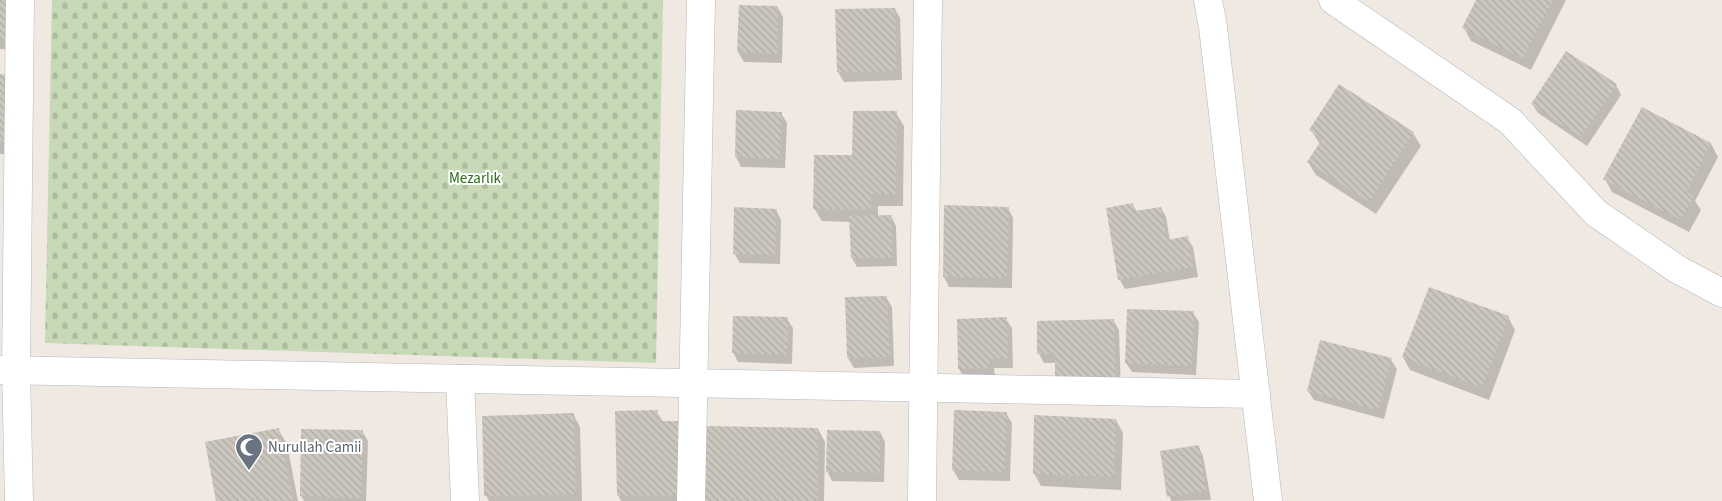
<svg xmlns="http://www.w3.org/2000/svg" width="1722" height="501" font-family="'Source Sans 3',sans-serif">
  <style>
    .cemetery { fill: url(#cemetery-stones) }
    .shadow { fill: #0003 }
    .building { fill: url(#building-back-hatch) }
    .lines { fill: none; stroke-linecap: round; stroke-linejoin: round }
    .street-casing { stroke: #b4b7c1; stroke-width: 29 }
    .street { stroke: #fff; stroke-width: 28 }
    .labels { text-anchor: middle; stroke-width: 4; stroke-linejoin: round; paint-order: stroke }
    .park-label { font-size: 15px; fill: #2c6e1b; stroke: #fff }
    .worship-label { font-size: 15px; fill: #5b616d; stroke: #fff; text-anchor: start }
  </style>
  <defs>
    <pattern id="cemetery-stones" width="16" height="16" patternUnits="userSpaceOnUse" patternTransform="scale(1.25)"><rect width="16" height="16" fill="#c8d9b8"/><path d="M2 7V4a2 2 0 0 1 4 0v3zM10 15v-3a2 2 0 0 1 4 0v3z" fill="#acbb9e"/></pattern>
    <pattern id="building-back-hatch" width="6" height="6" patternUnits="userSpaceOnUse" patternTransform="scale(1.25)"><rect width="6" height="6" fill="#cbc7bf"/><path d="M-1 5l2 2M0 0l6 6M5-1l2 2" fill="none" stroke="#afaba4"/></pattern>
  </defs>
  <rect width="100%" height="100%" fill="#efe9e1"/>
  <polygon class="cemetery" points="52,0 663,0 656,363 45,343"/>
  <g class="shadow">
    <polygon points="0,0 13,50 0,49"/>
    <polygon points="1478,0 1566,0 1531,70 1471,41 1464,28"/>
    <polygon points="740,6 778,8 783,17 782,63 744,62 738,52"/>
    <polygon points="895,9 900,18 902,80 844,82 838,72 837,10"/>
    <polygon points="0,75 11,154 0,154"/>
    <polygon points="1616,85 1621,95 1587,146 1538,113 1532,104"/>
    <polygon points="1340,86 1413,133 1421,146 1376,214 1316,175 1308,162 1320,144 1311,130"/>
    <polygon points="1642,108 1711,144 1718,157 1695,201 1701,210 1689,232 1612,192 1605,179"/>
    <polygon points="781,113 787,123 785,168 741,167 736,157"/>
    <polygon points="896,113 904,126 903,206 878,206 878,216 891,216 896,226 897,266 857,267 852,258 850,222 822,221 814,208 854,156"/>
    <polygon points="1133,205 1137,212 1161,208 1166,217 1170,241 1187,238 1193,247 1198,277 1125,289 1120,280"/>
    <polygon points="945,207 1008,208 1013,218 1012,288 949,287 944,277"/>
    <polygon points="776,210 781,220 780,264 740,263 734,253"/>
    <polygon points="886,297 892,307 894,366 854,368 848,358 846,299"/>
    <polygon points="1193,313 1199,322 1196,375 1132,372 1126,363"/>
    <polygon points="1508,317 1515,330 1489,400 1410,370 1403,357"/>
    <polygon points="787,319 793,328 792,364 738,362 733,352"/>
    <polygon points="1006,319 1012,328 1013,368 994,368 995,378 965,379 959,369"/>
    <polygon points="1113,320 1119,330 1121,396 1056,363 1044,363 1039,354"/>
    <polygon points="1391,360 1397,369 1384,419 1314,400 1308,391"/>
    <polygon points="657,412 663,422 694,501 621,501 618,495"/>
    <polygon points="955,412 1006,413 1012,423 1010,481 959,480 953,470"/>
    <polygon points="573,414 580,427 582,501 489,501 486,495"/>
    <polygon points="1116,420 1123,433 1121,490 1041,486 1034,473"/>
    <polygon points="278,429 287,444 298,501 218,501"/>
    <polygon points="818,429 825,442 824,501 706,501"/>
    <polygon points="303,430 362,431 368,441 366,501 304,501 301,496"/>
    <polygon points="880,432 885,442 884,482 832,481 827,471"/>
    <polygon points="1198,446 1203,456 1211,500 1171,501 1161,453"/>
  </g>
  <g class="building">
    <polygon points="0,0 8,0 8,41 0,40"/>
    <polygon points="1476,0 1553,0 1523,58 1462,28"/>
    <polygon points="739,5 778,6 777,54 737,52"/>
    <polygon points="895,8 897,71 837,72 835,9"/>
    <polygon points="1566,51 1617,84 1581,137 1531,104"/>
    <polygon points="0,74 8,75 4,142 0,142"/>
    <polygon points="1339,84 1414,132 1369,202 1307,162 1322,139 1309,130"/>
    <polygon points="1642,107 1711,143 1686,192 1694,196 1681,220 1603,179"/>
    <polygon points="736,110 782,112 780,159 735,157"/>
    <polygon points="853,111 897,111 896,194 871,194 871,209 813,209 814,155 852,155"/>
    <polygon points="1133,203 1135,211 1161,207 1167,240 1188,236 1193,267 1118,280 1106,208"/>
    <polygon points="944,205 1009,207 1007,278 943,277"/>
    <polygon points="734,207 777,209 775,255 733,254"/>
    <polygon points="891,215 893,257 851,258 849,216"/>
    <polygon points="1429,287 1509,316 1482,388 1402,357"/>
    <polygon points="887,296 890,357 847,358 845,297"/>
    <polygon points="1127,309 1194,311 1192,366 1125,363"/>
    <polygon points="733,316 788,317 787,355 732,353"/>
    <polygon points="1007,317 1008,358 989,359 990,368 958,369 957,319"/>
    <polygon points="1114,319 1116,387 1055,388 1055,354 1037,354 1037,321"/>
    <polygon points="1320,340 1392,358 1378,410 1307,391"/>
    <polygon points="658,410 658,421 686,421 687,495 617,496 615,411"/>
    <polygon points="954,410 1007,412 1005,472 952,470"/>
    <polygon points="574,413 576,494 484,496 482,416"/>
    <polygon points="1034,415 1116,419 1114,477 1033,474"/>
    <polygon points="706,426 818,428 817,501 704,501"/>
    <polygon points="279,428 293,501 216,501 205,442"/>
    <polygon points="301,429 363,430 361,498 300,496"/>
    <polygon points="827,430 880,431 880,473 826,472"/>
    <polygon points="1199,445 1206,491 1167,497 1160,451"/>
  </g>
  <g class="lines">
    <g class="street-casing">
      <g id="street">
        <polyline points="1208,0 1213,27 1268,501"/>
        <polyline points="1333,0 1510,121 1596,213 1677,269 1722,293"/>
        <polyline points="0,370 1256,394"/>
        <polyline points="460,379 465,501"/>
        <polyline points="19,501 16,370 20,0"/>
        <polyline points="691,501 701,0"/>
        <polyline points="922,501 928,0"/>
      </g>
    </g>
    <use href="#street" class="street"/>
  </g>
  <defs>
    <g id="mosque-pin" transform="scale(1.4375)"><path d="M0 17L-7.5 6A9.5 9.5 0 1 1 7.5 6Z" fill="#6b7280" stroke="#fff"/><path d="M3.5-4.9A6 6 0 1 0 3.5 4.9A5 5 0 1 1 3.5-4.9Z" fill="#fff"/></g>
  </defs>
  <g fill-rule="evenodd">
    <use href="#mosque-pin" x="249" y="447"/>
  </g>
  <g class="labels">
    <g class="park-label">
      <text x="475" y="183">Mezarlık</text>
    </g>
    <g class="worship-label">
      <text x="268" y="452">Nurullah Camii</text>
    </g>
  </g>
</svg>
